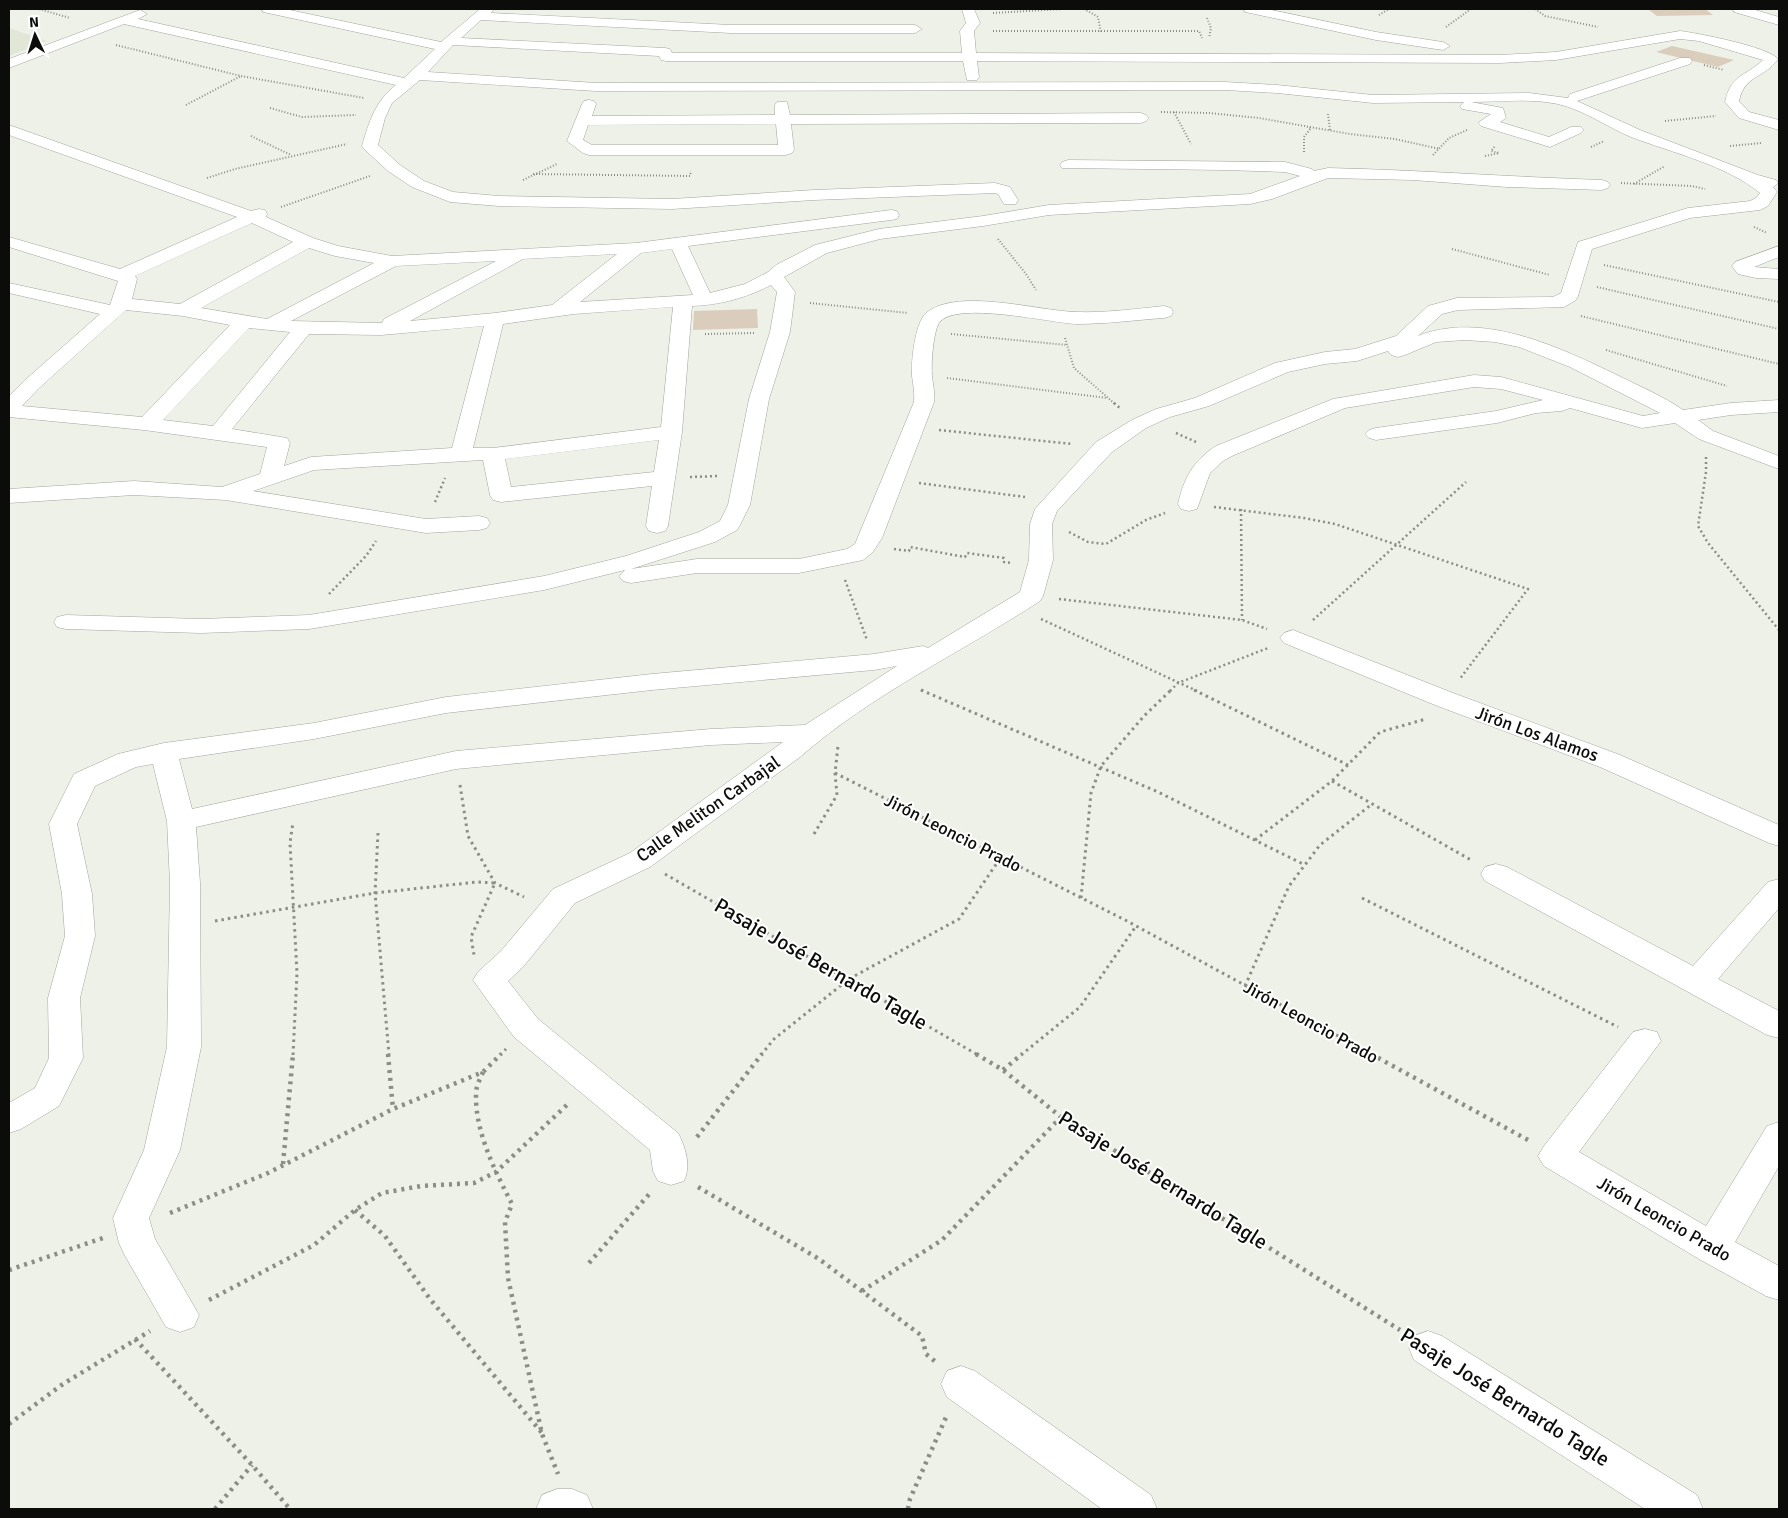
<svg xmlns="http://www.w3.org/2000/svg" width="1788" height="1518" font-family="Signika,sans-serif">
  <style>
    .built { fill: #e0e7d7 }
    .green { fill: #dacdbb }
    .lines { fill: none; stroke-linecap: round; stroke-linejoin: round }
    .minor-casing { stroke: #a2a59d; stroke-width: 1 }
    .path-far3 { stroke: #8b8e87; stroke-width: 2; stroke-dasharray: 1 2; stroke-linecap: butt }
    .path-far2 { stroke: #8b8e87; stroke-width: 2.5; stroke-dasharray: 2 3; stroke-linecap: butt }
    .path-far1 { stroke: #8b8e87; stroke-width: 3; stroke-dasharray: 2.5 4; stroke-linecap: butt }
    .path { stroke: #8b8e87; stroke-width: 4.5; stroke-dasharray: 3 5; stroke-linecap: butt }
    .minor { fill: #fff; fill-rule: evenodd }
    .labels { text-anchor: middle; stroke-width: 4; stroke-linejoin: round; paint-order: stroke }
    .street-label { font-size: 18px; fill: #0c0d0a; stroke: #fff }
    .near-street-label { font-size: 21px; fill: #0c0d0a; stroke: #fff }
  </style>
  <rect width="100%" height="100%" fill="#edf1e8"/>
  <polygon class="built" points="9,28 47,41 9,56"/>
  <g class="green">
    <polygon points="1648,9 1705,9 1713,15 1657,16"/>
    <polygon points="1672,46 1734,60 1718,67 1656,52"/>
    <polygon points="757,309 758,328 693,330 694,311"/>
  </g>
  <g class="lines">
    <g class="minor-casing">
      <g id="minor">
        <path d="M 262,9 L 285,9 L 441,42 L 480,9 L 494,9 L 491,13 L 731,25 L 915,25 L 922,29 L 915,33 L 731,33 L 481,20 L 461,38 L 665,48 L 670,49 L 672,53 L 962,53 L 960,31 L 966,23 L 962,9 L 974,9 L 980,23 L 974,31 L 976,53 L 1500,55 L 1556,52 L 1680,31 C 1697,33 1769,47 1778,59 C 1764,79 1745,74 1739,101 L 1749,112 L 1779,120 L 1779,130 L 1739,118 L 1725,102 C 1731,74 1745,77 1763,60 L 1699,41 L 1680,39 L 1556,60 L 1500,63 L 977,61 L 979,77 L 977,80 L 967,80 L 963,61 L 666,61 L 661,60 L 659,56 L 453,45 L 428,72 L 596,83 L 1225,82 L 1277,85 L 1373,95 L 1529,93 L 1568,98 L 1570,94 L 1680,58 L 1690,58 L 1692,61 L 1690,64 L 1577,101 L 1640,130 L 1758,175 L 1776,180 L 1778,183 L 1773,187 L 1777,192 L 1768,206 L 1760,210 L 1690,218 L 1592,249 L 1578,296 L 1576,300 L 1564,307 L 1458,310 L 1442,314 L 1418,336 C 1483,310 1561,348 1619,376 C 1641,387 1663,396 1683,410 L 1731,403 L 1779,400 L 1779,412 L 1731,415 L 1698,420 L 1713,431 L 1779,456 L 1779,469 L 1699,439 L 1675,423 L 1642,428 L 1570,408 L 1562,411 L 1536,413 L 1497,423 L 1376,440 L 1369,438 L 1365,434 L 1369,430 L 1376,428 L 1496,411 L 1543,400 L 1501,389 L 1474,387 L 1345,408 L 1232,456 L 1223,461 L 1210,473 L 1197,509 L 1189,511 L 1181,509 L 1178,504 C 1184,478 1193,461 1216,446 L 1333,399 L 1474,375 L 1501,377 L 1643,416 L 1660,413 L 1570,367 L 1519,347 L 1495,342 L 1465,340 L 1436,342 L 1405,355 L 1398,357 L 1391,355 L 1388,351 L 1357,361 L 1325,364 L 1288,372 L 1209,406 L 1170,417 L 1146,428 L 1112,452 L 1057,511 L 1052,524 L 1053,560 L 1043,596 L 1040,601 C 960,653 872,694 800,757 L 650,867 L 575,903 L 523,967 L 508,981 L 538,1019 L 678,1133 C 686,1148 691,1166 684,1181 L 671,1185 L 658,1181 L 653,1171 L 650,1150 L 514,1037 L 473,980 L 478,972 L 501,951 L 553,889 L 630,853 L 783,742 L 711,745 L 456,769 L 196,827 L 200,883 L 201,1047 L 180,1150 L 149,1218 L 155,1239 L 199,1315 L 194,1327 L 180,1332 L 166,1327 L 124,1254 L 119,1243 L 113,1218 L 144,1150 L 167,1047 L 170,883 L 167,821 L 153,764 L 136,767 L 95,786 L 77,824 L 92,894 L 95,936 L 80,998 L 83,1058 L 59,1106 L 21,1129 L 9,1133 L 9,1103 L 35,1088 L 49,1058 L 48,998 L 65,936 L 62,894 L 49,824 L 74,774 L 118,754 L 164,743 L 314,723 L 446,697 L 652,674 L 874,654 L 923,646 L 928,648 L 1020,592 L 1029,560 L 1030,524 L 1035,509 L 1096,442 L 1132,420 L 1156,409 L 1195,398 L 1275,363 L 1325,352 L 1355,349 L 1396,336 L 1428,306 L 1457,298 L 1553,297 L 1561,293 L 1578,242 L 1688,208 L 1750,201 L 1756,198 L 1760,193 C 1726,165 1673,153 1631,137 C 1607,127 1584,110 1558,104 C 1530,98 1499,102 1471,102 L 1503,108 L 1506,118 L 1500,122 L 1549,137 L 1571,127 L 1581,127 L 1584,130 L 1581,133 L 1550,147 L 1481,126 L 1478,123 L 1491,114 L 1462,109 L 1460,106 L 1464,102 L 1373,103 L 1277,93 L 1225,90 L 596,91 L 420,80 L 392,103 L 385,118 L 378,145 L 400,165 L 424,181 L 453,192 L 499,196 L 672,199 L 814,190 L 995,183 L 1010,187 L 1018,200 L 1016,204 L 1004,204 L 998,194 L 995,193 L 814,200 L 672,209 L 499,206 L 450,202 L 412,187 L 388,171 L 364,149 L 362,146 C 369,122 375,101 396,85 L 124,24 L 9,68 L 9,59 L 140,10 L 147,14 L 138,19 L 404,78 L 435,49 L 268,13 L 263,12 ZM 897,666 L 805,725 L 711,729 L 456,751 L 192,809 L 179,759 L 314,739 L 446,713 L 652,690 L 874,670 Z"/>
        <polygon points="1244,9 1267,9 1376,32 1443,42 1450,46 1443,50 1376,40 1250,13 1245,12"/>
        <polygon points="1733,9 1752,9 1779,17 1779,25 1734,12"/>
        <path d="M 589,100 L 594,101 L 596,104 L 592,116 L 775,115 L 775,105 L 777,102 L 787,102 L 790,115 L 1141,113 L 1146,115 L 1149,118 L 1146,121 L 1141,123 L 791,124 L 794,150 L 792,153 L 786,155 L 589,155 L 583,153 L 567,141 L 582,104 L 584,101 ZM 776,124 L 778,145 L 592,145 L 583,140 L 588,125 Z"/>
        <path d="M 9,125 L 251,211 L 259,209 L 265,210 L 267,214 L 266,217 L 313,238 L 338,246 L 392,256 L 636,243 L 891,210 L 897,211 L 899,215 L 897,219 L 891,220 L 688,246 L 710,293 L 745,284 L 768,272 L 776,265 L 815,245 L 879,229 L 983,216 L 1049,205 L 1250,194 L 1300,176 L 1285,172 L 1225,170 L 1062,168 L 1060,165 L 1062,162 L 1068,160 L 1285,162 L 1312,169 L 1314,171 L 1328,168 C 1419,170 1511,177 1602,180 L 1608,182 L 1610,185 L 1608,188 L 1602,190 L 1507,187 L 1413,180 L 1328,178 L 1272,199 L 1250,204 L 1049,215 L 983,226 L 880,239 L 827,253 L 784,277 L 795,292 L 790,332 L 769,399 L 750,505 L 740,525 L 737,530 L 715,542 L 631,569 L 697,559 L 799,559 L 847,549 L 855,544 L 914,402 C 915,392 913,385 912,376 C 911,361 915,323 926,313 C 957,287 1038,311 1076,312 C 1105,313 1135,309 1164,306 L 1171,308 L 1173,312 L 1171,316 L 1164,318 C 1135,320 1106,324 1077,324 C 1051,323 954,300 939,323 C 933,333 931,364 932,376 C 933,385 935,392 934,402 L 882,538 L 872,553 L 863,560 L 799,573 L 697,573 L 631,583 L 623,581 L 619,576 L 625,570 L 544,590 L 309,629 L 201,633 L 66,629 L 57,627 L 54,622 L 57,617 L 66,615 L 201,619 L 309,615 L 544,576 L 626,556 L 699,532 L 720,521 L 728,505 L 749,399 L 770,332 L 777,292 L 771,285 C 746,298 720,305 692,306 L 682,432 L 668,526 L 665,531 L 657,533 L 649,531 L 646,526 L 652,486 L 501,502 L 493,500 L 490,495 L 483,460 L 314,470 L 253,491 L 426,519 L 479,516 L 487,518 L 490,523 L 487,528 L 479,530 L 426,533 L 226,500 L 134,495 L 9,503 L 9,489 L 134,481 L 222,487 L 260,474 L 267,447 L 144,430 L 9,417 L 9,396 L 24,381 L 100,314 L 9,293 L 9,283 L 110,305 L 118,281 L 9,247 L 9,237 L 120,269 L 237,217 L 9,135 ZM 252,223 L 293,242 L 180,304 L 132,299 L 137,279 L 135,276 ZM 309,248 L 335,256 L 374,263 L 267,319 L 201,308 ZM 672,249 L 693,295 L 580,302 L 641,253 ZM 617,254 L 552,305 L 495,313 L 410,321 L 523,259 ZM 496,261 L 384,319 L 382,323 L 291,321 L 396,266 ZM 673,307 L 661,427 L 493,448 L 473,448 L 503,324 L 574,314 ZM 126,310 L 183,316 L 230,325 L 142,417 L 22,406 L 38,389 ZM 484,326 L 452,448 L 311,457 L 284,466 L 290,443 L 287,438 L 232,429 L 309,334 L 381,335 ZM 249,328 L 290,332 L 213,426 L 163,420 ZM 659,440 L 654,472 L 511,487 L 505,459 Z"/>
        <polygon points="1779,246 1779,257 1754,267 1779,269 1779,279 1756,278 1738,274 1732,266 1735,262"/>
        <polygon points="1293,630 1453,693 1620,755 1779,825 1779,846 1769,843 1600,767 1435,705 1284,643 1280,638 1284,633"/>
        <polygon points="1496,864 1507,867 1693,966 1768,882 1779,879 1779,908 1718,979 1779,1011 1779,1038 1767,1035 1485,881 1481,874 1485,867"/>
        <polygon points="1645,1029 1657,1032 1661,1041 1579,1152 1706,1226 1767,1126 1779,1122 1779,1166 1735,1242 1779,1266 1779,1300 1766,1296 1699,1259 1544,1166 1538,1156 1544,1146 1633,1032"/>
        <polygon points="1428,1331 1442,1336 1697,1495 1703,1509 1645,1509 1414,1360 1409,1348 1414,1336"/>
        <polygon points="961,1366 975,1371 1151,1495 1157,1509 1102,1509 947,1397 941,1384 947,1371"/>
        <polygon points="557,1489 572,1489 587,1495 593,1509 536,1509 542,1495"/>
      </g>
    </g>
    <g class="path-far3">
      <polyline points="39,9 70,18"/>
      <polyline points="1084,9 1098,17 1101,33"/>
      <polyline points="1535,9 1545,16 1598,27"/>
      <polyline points="993,13 1063,9"/>
      <polyline points="1379,15 1389,9"/>
      <polyline points="1207,18 1211,28 1209,38"/>
      <polyline points="1446,27 1471,9"/>
      <polyline points="993,31 1199,31 1202,38"/>
      <polyline points="116,45 241,76 364,98"/>
      <polyline points="1704,65 1724,70"/>
      <polyline points="186,105 241,76"/>
      <polyline points="270,108 302,117 356,115"/>
      <polyline points="1161,112 1209,113 1259,118 1350,134 1395,139 1440,149"/>
      <polyline points="1174,112 1191,144"/>
      <polyline points="1328,114 1330,130"/>
      <polyline points="1665,121 1716,116"/>
      <polyline points="251,136 291,155"/>
      <polyline points="1730,146 1761,143"/>
      <polyline points="1591,147 1604,141"/>
      <polyline points="1304,152 1304,137 1311,128 1307,127"/>
      <polyline points="1433,155 1449,138 1467,130"/>
      <polyline points="1485,156 1499,153 1491,151 1495,146"/>
      <polyline points="533,174 690,176 691,171"/>
      <polyline points="207,178 235,169 347,144"/>
      <polyline points="523,180 557,164"/>
      <polyline points="1621,183 1692,186 1705,189"/>
      <polyline points="1634,184 1665,166"/>
      <polyline points="281,207 370,176"/>
      <polyline points="1754,227 1767,233"/>
      <polyline points="998,239 1026,274 1036,290"/>
      <polyline points="1452,249 1550,275"/>
      <polyline points="1604,265 1779,302"/>
      <polyline points="1597,287 1779,329"/>
      <polyline points="810,303 908,313"/>
      <polyline points="1581,316 1779,364"/>
      <polyline points="705,334 754,333"/>
      <polyline points="951,334 1067,345"/>
      <polyline points="1065,338 1074,368 1115,404"/>
      <polyline points="1606,350 1727,386"/>
      <polyline points="947,378 1107,398"/>
    </g>
    <g class="path-far2">
      <polyline points="1114,403 1121,409"/>
      <polyline points="939,430 1072,444"/>
      <polyline points="1176,433 1196,442"/>
      <polyline points="1706,457 1706,472 1698,526 1708,543 1779,630"/>
      <polyline points="690,477 718,476"/>
      <polyline points="919,483 1025,497"/>
      <polyline points="435,502 445,478"/>
      <polyline points="1214,507 1304,518 1335,524 1528,589 1459,680"/>
      <polyline points="1241,509 1242,620"/>
      <polyline points="1069,532 1088,542 1106,544 1146,520 1165,513"/>
      <polyline points="894,549 909,551 910,547 965,557 967,553 1004,558 1004,562 1011,563"/>
      <polyline points="845,580 867,640"/>
      <polyline points="329,594 366,556 376,541"/>
      <polyline points="1059,599 1242,620 1267,629"/>
      <polyline points="1041,619 1197,691"/>
      <polyline points="1313,620 1466,482"/>
      <polyline points="921,690 923,691"/>
      <polyline points="1170,691 1178,683 1268,648"/>
    </g>
    <g class="path-far1">
      <polyline points="921,690 1158,792 1305,865"/>
      <polyline points="1194,690 1348,765"/>
      <polyline points="835,773 1127,921 1373,1055"/>
      <polyline points="1332,781 1471,860"/>
      <polyline points="460,785 468,836 495,883 524,897"/>
      <polyline points="378,833 375,893 389,1055"/>
      <polyline points="814,834 837,795 835,773 838,746"/>
      <polyline points="1255,840 1332,781 1380,732 1426,719"/>
      <polyline points="665,874 978,1055"/>
      <polyline points="1081,898 1091,793 1101,766 1144,716 1171,690"/>
      <polyline points="1362,898 1618,1027"/>
      <polyline points="215,921 375,893 477,882 495,883 471,937 474,955"/>
      <polyline points="1245,986 1289,886 1320,845 1372,804"/>
      <polyline points="293,1055 297,973 290,843 293,822"/>
      <polyline points="500,1055 506,1049"/>
      <polyline points="761,1055 774,1039 849,979 959,919 1001,857"/>
      <polyline points="1021,1055 1080,1007 1136,926"/>
    </g>
    <g class="path">
      <polyline points="388,1054 393,1109"/>
      <polyline points="976,1054 1003,1070 1061,1117 1400,1330"/>
      <polyline points="1371,1054 1528,1140"/>
      <polyline points="1003,1070 1022,1054"/>
      <path d="M 483,1072 C 480,1079 476,1086 476,1094 C 475,1132 495,1171 512,1204 L 505,1222 L 508,1278 L 542,1434 L 558,1474"/>
      <polyline points="697,1137 762,1054"/>
      <polyline points="283,1164 293,1054"/>
      <polyline points="698,1187 819,1259 922,1336 926,1354 937,1363"/>
      <polyline points="355,1210 385,1236 430,1299 542,1433"/>
      <polyline points="170,1213 268,1173 393,1109 483,1072 501,1054"/>
      <polyline points="589,1263 651,1192"/>
      <polyline points="9,1270 103,1238"/>
      <polyline points="862,1291 942,1240 1061,1117"/>
      <polyline points="209,1300 314,1245 355,1210 382,1193 421,1186 474,1183 496,1172 570,1102"/>
      <polyline points="135,1339 252,1465 290,1509"/>
      <polyline points="9,1424 63,1384 150,1331"/>
      <polyline points="215,1509 252,1465"/>
      <polyline points="908,1509 910,1499 947,1415"/>
    </g>
    <use href="#minor" class="minor"/>
  </g>
  <g class="labels">
    <g class="street-label">
      <text transform="translate(1537 734) rotate(20)" y="6">Jirón Los Alamos</text>
      <text transform="translate(708 809) rotate(-35)" y="6">Calle Meliton Carbajal</text>
      <text transform="translate(953 833) rotate(27)" y="6">Jirón Leoncio Prado</text>
      <text transform="translate(1311 1022) rotate(29)" y="6">Jirón Leoncio Prado</text>
      <text transform="translate(1664 1219) rotate(30)" y="6">Jirón Leoncio Prado</text>
    </g>
    <g class="near-street-label">
      <text transform="translate(821 964) rotate(30)" y="7">Pasaje José Bernardo Tagle</text>
      <text transform="translate(1163 1180) rotate(32)" y="7">Pasaje José Bernardo Tagle</text>
      <text transform="translate(1505 1397) rotate(32)" y="7">Pasaje José Bernardo Tagle</text>
    </g>
  </g>
  <rect width="1788" height="1518" fill="none" stroke="#0c0d0a" stroke-width="20"/>
  <g transform="translate(35 35) rotate(356)" stroke="#ffffff" stroke-width="4" paint-order="stroke">
  <path d="M0-4L9 19L0 12L-9 19Z" fill="#0c0d0a"/>
  <text y="-8" font-size="14" font-weight="bold" text-anchor="middle" fill="#0c0d0a">N</text>
  </g>
</svg>
